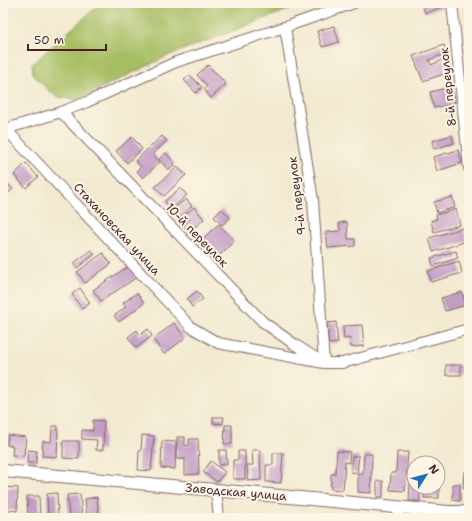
<svg xmlns="http://www.w3.org/2000/svg" width="472" height="521" font-family="'Shantell Sans',sans-serif">
  <style>
    .green { fill: #a6bd62; stroke: #786e46 }
    .building { fill: #c39dc6 }
    .lines { fill: none; stroke-linecap: round; stroke-linejoin: round }
    .minor-casing { stroke: #856665; stroke-width: 12 }
    .tertiary-casing { stroke: #856665; stroke-width: 14 }
    .minor { stroke: #fff; stroke-width: 10 }
    .tertiary { stroke: #fff; stroke-width: 12 }
    .labels { text-anchor: middle; stroke-width: 4; stroke-linejoin: round; paint-order: stroke }
    .street-label { font-size: 12px; fill: #4a1f2b; stroke: #fcf5e5 }
  </style>
  <rect width="100%" height="100%" fill="#fcf5e5"/>
  <filter id="ink" filterUnits="userSpaceOnUse"><feTurbulence type="fractalNoise" baseFrequency=".025" numOctaves="2"/><feDisplacementMap in="SourceGraphic" scale="8" xChannelSelector="R" yChannelSelector="G"/><feConvolveMatrix kernelMatrix="1 2 1 2 8 2 1 2 1" color-interpolation-filters="sRGB"/></filter>
  <filter id="wash" filterUnits="userSpaceOnUse"><feTurbulence type="fractalNoise" baseFrequency=".012" numOctaves="4" result="noise"/><feDisplacementMap in="SourceGraphic" scale="16" xChannelSelector="R" yChannelSelector="G"/><feGaussianBlur stdDeviation="0.9" result="paint"/><feColorMatrix in="noise" values="0 0 0 0 0 0 0 0 0 0 0 0 0 0 0 0 0 1.4 0 .05"/><feComposite in="paint" operator="in"/></filter>
  <g filter="url(#wash)">
    <rect width="100%" height="100%" fill="#f2ead0"/>
    <polygon class="green" points="101,3 306,3 172,54 76,100 55,96 33,75 32,64"/>
    <g id="blocks">
      <g class="building">
        <polygon points="422,3 445,3 446,6 425,13"/>
        <polygon points="334,26 339,42 322,47 317,31"/>
        <polygon points="444,45 447,53 429,60 431,65 445,59 450,72 423,81 413,56"/>
        <polygon points="208,65 226,84 211,98 204,89 207,86 197,75"/>
        <polygon points="190,75 202,87 196,93 184,80"/>
        <polygon points="451,87 455,103 434,108 430,92"/>
        <polygon points="452,135 454,143 434,149 432,141"/>
        <polygon points="162,136 167,141 153,154 160,162 143,178 137,171 141,167 135,161"/>
        <polygon points="132,137 142,149 127,163 116,151"/>
        <polygon points="458,150 462,163 437,171 433,157"/>
        <polygon points="166,153 175,164 168,170 159,159"/>
        <polygon points="26,163 38,177 26,188 14,175"/>
        <polygon points="177,167 186,175 164,196 155,187"/>
        <polygon points="3,178 13,189 3,198"/>
        <polygon points="180,188 187,195 171,209 165,201"/>
        <polygon points="452,197 455,207 437,213 434,202"/>
        <polygon points="186,199 192,206 179,218 172,210"/>
        <polygon points="194,207 204,219 189,232 183,225 190,219 186,214"/>
        <polygon points="222,209 230,218 222,225 214,217"/>
        <polygon points="456,209 460,225 434,232 431,221 437,219 436,215"/>
        <polygon points="347,222 348,239 355,239 355,246 328,248 326,232 340,231 339,223"/>
        <polygon points="219,224 234,241 216,259 200,241"/>
        <polygon points="463,228 467,241 433,252 429,238"/>
        <polygon points="91,250 95,254 77,268 74,263"/>
        <polygon points="456,251 458,258 433,266 431,258"/>
        <polygon points="103,253 111,264 85,283 77,272"/>
        <polygon points="459,261 462,273 431,282 428,271"/>
        <polygon points="129,266 137,277 101,301 93,290"/>
        <polygon points="80,288 90,303 82,309 72,294"/>
        <polygon points="197,291 203,299 192,307 187,299"/>
        <polygon points="462,292 466,305 445,311 441,298"/>
        <polygon points="137,293 144,303 119,322 114,316 126,307 123,303"/>
        <polygon points="336,322 338,343 329,344 327,323"/>
        <polygon points="174,323 185,338 164,354 153,339"/>
        <polygon points="362,325 364,346 351,347 350,338 344,339 343,326"/>
        <polygon points="148,329 152,336 136,348 128,337 137,330 140,335"/>
        <rect x="446" y="365" width="15" height="10"/>
        <polygon points="213,417 224,417 223,424 213,423"/>
        <polygon points="93,420 104,421 103,450 96,450 97,440 82,439 82,430 93,431"/>
        <polygon points="225,425 232,425 232,444 224,444"/>
        <polygon points="52,426 58,426 57,457 42,456 43,441 51,442"/>
        <polygon points="8,435 26,437 24,456 12,455 13,446 7,445"/>
        <polygon points="142,435 154,436 151,471 138,470 139,451 141,451"/>
        <polygon points="177,437 185,437 185,446 189,445 189,439 198,439 199,474 185,475 185,459 177,459"/>
        <polygon points="63,441 79,441 79,459 63,458"/>
        <polygon points="162,441 176,442 175,469 161,468"/>
        <polygon points="28,450 37,451 36,463 27,463"/>
        <polygon points="219,450 226,450 227,464 219,465"/>
        <polygon points="252,450 260,450 261,480 248,481 247,465 253,465"/>
        <polygon points="238,451 245,451 245,479 233,479 233,460 238,460"/>
        <polygon points="337,451 350,452 349,463 345,462 343,490 331,489 331,474 335,474"/>
        <polygon points="397,452 408,452 405,491 390,490 391,473 396,473"/>
        <polygon points="273,453 283,453 281,483 266,482 266,465 273,465"/>
        <polygon points="364,454 372,454 371,493 358,492 358,474 363,474"/>
        <polygon points="352,456 359,456 357,473 351,472"/>
        <polygon points="211,461 225,472 217,482 203,472"/>
        <polygon points="464,472 469,472 469,488 463,488"/>
        <rect x="377" y="481" width="6" height="16"/>
        <polygon points="410,481 414,481 414,487 420,487 420,501 409,501"/>
        <polygon points="453,484 460,484 460,501 453,500"/>
        <polygon points="4,487 18,488 17,511 9,510 9,518 3,518"/>
        <rect x="424" y="487" width="15" height="11"/>
        <polygon points="57,493 58,518 48,518 47,494"/>
        <polygon points="80,494 82,518 69,518 67,495"/>
        <polygon points="27,496 39,496 40,518 28,518"/>
        <polygon points="97,497 99,518 87,518 85,499"/>
      </g>
    </g>
  </g>
  <g filter="url(#ink)">
    <use href="#blocks" fill-opacity="0" stroke="#856665" stroke-width="1"/>
    <g class="lines">
      <g class="minor-casing">
        <g id="minor">
          <polyline points="452,3 469,168"/>
          <polyline points="285,27 313,200 324,363"/>
          <polyline points="61,112 263,322 294,344 319,360"/>
          <polyline points="3,126 191,327 218,343 324,363 342,363 469,329"/>
          <polyline points="3,132 6,129 61,112 87,102 176,62 285,27 354,3"/>
          <polyline points="216,490 219,518"/>
          <polyline points="397,508 399,518"/>
        </g>
      </g>
      <g class="tertiary-casing">
        <polyline id="tertiary" points="3,471 216,490 448,512 469,512"/>
      </g>
      <use href="#minor" class="minor"/>
      <use href="#tertiary" class="tertiary"/>
    </g>
  </g>
  <g class="labels">
    <g class="street-label">
      <text transform="translate(448 87) rotate(-96)" y="4">8-й переулок</text>
      <text transform="translate(297 196) rotate(-97)" y="4">9-й переулок</text>
      <text transform="translate(117 229) rotate(47)" y="4">Стахановская улица</text>
      <text transform="translate(197 235) rotate(46)" y="4">10-й переулок</text>
      <text transform="translate(236 492) rotate(5)" y="4">Заводская улица</text>
    </g>
  </g>
  <rect width="472" height="521" fill="none" stroke="#fcf5e5" stroke-width="16"/>
  <g transform="translate(426 475) rotate(54)"><circle r="19" fill="#fcf5e5" stroke="#b59f9b"/>
  <path d="M0-3L7 15L0 10L-7 15Z" fill="#1f6fb2"/>
  <text y="-6" font-size="11" font-weight="bold" text-anchor="middle" fill="#4a1f2b">N</text>
  </g>
  <path d="M28 44v6h78v-6" fill="none" stroke="#4a1f2b" stroke-width="2"/>
  <text x="34" y="44" font-size="12" fill="#4a1f2b" stroke="#fcf5e5" stroke-width="3" paint-order="stroke">50 m</text>
</svg>
